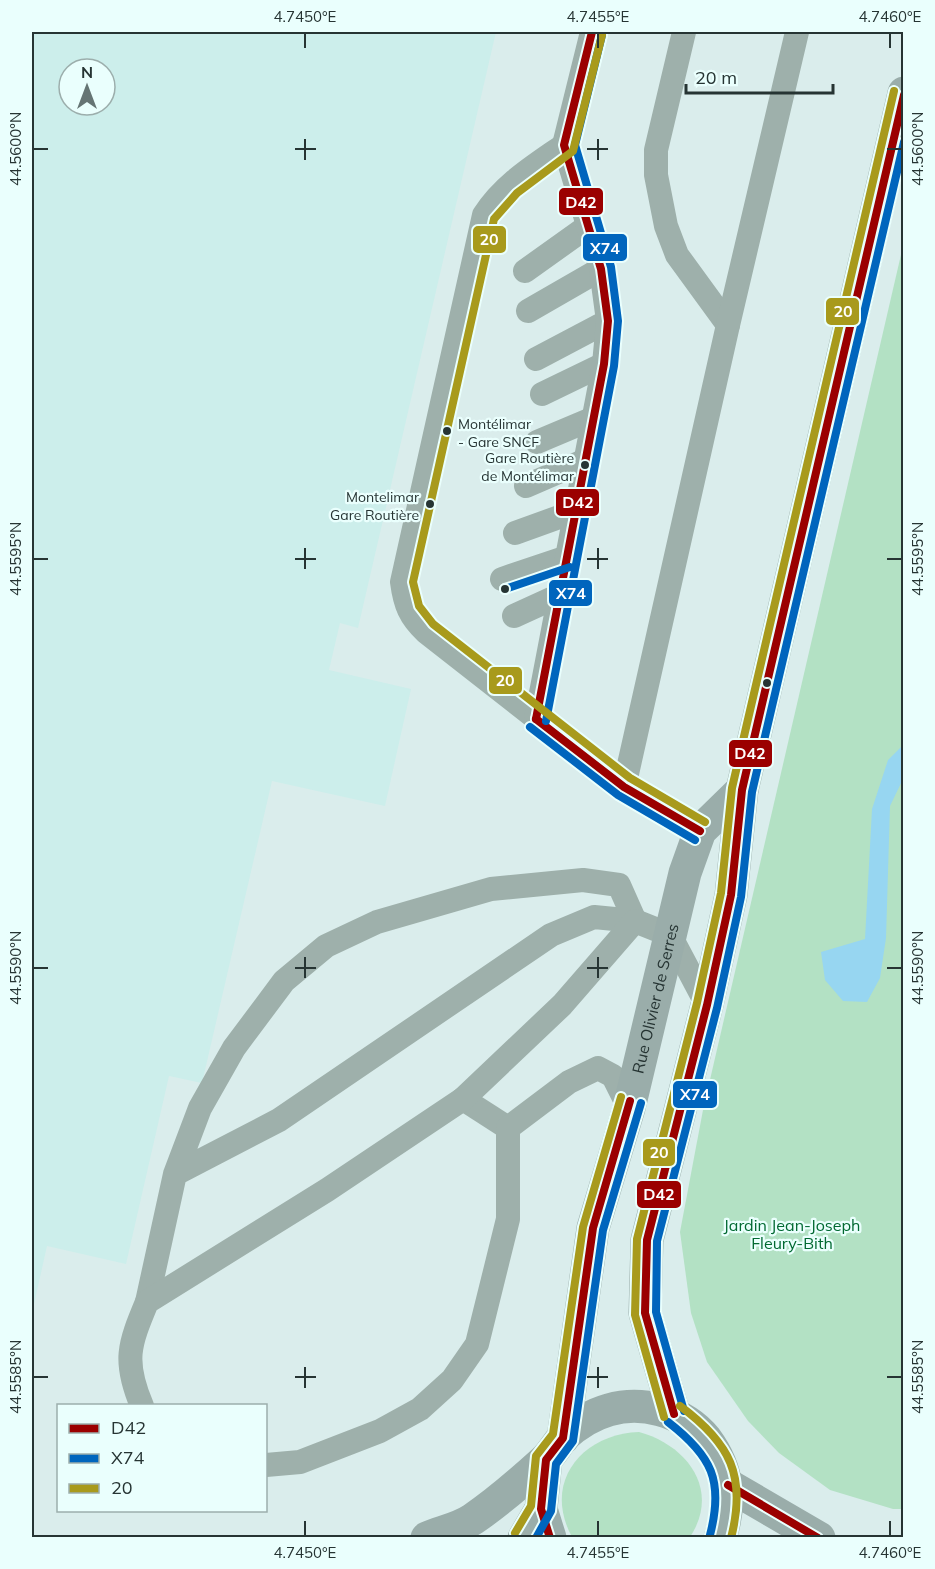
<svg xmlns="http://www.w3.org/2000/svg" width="935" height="1569" font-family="Mulish,sans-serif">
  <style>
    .built { fill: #cceeeb; fill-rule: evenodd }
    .green { fill: #b3e1c4 }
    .water { fill: #97d6f1 }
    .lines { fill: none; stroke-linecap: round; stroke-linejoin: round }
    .lane { stroke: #9eb0ab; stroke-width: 24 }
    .street { stroke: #9eb0ab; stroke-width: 33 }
    .secondary { stroke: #9aadaa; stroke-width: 33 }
    .bus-1-casing { stroke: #eafffd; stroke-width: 12 }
    .bus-2-casing { stroke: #eafffd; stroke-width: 12 }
    .bus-3-casing { stroke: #eafffd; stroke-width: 12 }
    .bus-1 { stroke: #9b0000; stroke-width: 8 }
    .bus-2 { stroke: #0065bd; stroke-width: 8 }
    .bus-3 { stroke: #a89a1c; stroke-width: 8 }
    .ticks { fill: none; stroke: #263433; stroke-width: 2 }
    .bus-dot { fill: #263433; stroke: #eafffd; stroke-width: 2 }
    .labels { text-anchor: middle; stroke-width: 4.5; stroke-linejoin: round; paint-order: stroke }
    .bus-label { font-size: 14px; fill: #263433; stroke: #eafffd; text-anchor: end }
    .street-label { font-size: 16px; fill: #263433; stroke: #eafffd }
    .park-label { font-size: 16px; fill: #016931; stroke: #eafffd }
    .line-badge { stroke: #eafffd; stroke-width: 2 }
    .badge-label { font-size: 16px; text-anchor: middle; font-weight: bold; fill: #fff }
    .neatline { fill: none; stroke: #263433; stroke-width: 2 }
    .ticks-label { font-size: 15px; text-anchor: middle; fill: #263433 }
  </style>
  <rect width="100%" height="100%" fill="#daedec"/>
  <path class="built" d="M 32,32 L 496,32 L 358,628 L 340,623 L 329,670 L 411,689 L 385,806 L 272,781 L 202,1083 L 169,1076 L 126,1264 L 47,1246 L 32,1313 ZM 69,69 L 105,69 L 105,105 L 69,105 Z"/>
  <g class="green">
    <polygon points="903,246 903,1509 893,1509 830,1490 779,1453 748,1421 707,1362 691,1313 680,1232 703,1110"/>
    <path d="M 639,1432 C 687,1445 721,1490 690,1537 L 572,1537 C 542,1482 582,1434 639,1432 Z"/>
  </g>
  <polygon class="water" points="903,745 903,779 890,806 886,938 880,978 867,1002 843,1001 825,980 821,952 865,939 872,809 888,760"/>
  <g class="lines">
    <g class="lane">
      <polyline points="684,32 656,150 656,175 666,226 677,255 728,325"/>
      <path d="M 564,145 C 534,166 504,184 484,215 L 402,582 C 405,605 410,617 426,632 L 624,787 L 700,831"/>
      <polyline points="525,271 588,226"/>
      <polyline points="528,311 601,269"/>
      <polyline points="536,359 608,321"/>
      <polyline points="542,394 604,364"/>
      <polyline points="537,442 594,418"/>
      <polyline points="526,486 586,460"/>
      <polyline points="515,533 576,511"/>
      <polyline points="502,579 567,557"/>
      <polyline points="514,616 560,595"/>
      <polyline points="536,719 604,364 608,321 601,269 564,145 592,32"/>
      <polyline points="624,787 728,325 797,32"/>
      <polyline points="463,1099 508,1128"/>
      <polyline points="147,1302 175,1174 200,1108 234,1048 284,981 326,946 377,922 491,889 583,880 619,885 635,921 594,917 551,935 279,1120 175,1174"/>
      <path d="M 142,1406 C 123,1361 129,1345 147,1302 L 327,1190 L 463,1099 L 562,1005 L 635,921 L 670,935 L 707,1005"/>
      <polyline points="266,1465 300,1462 380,1431 420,1409 452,1380 477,1344 508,1219 508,1128 569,1082 598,1068 613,1076 629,1108"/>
    </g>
    <polyline class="street" points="524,1538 541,1509"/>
    <g class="secondary">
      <polyline points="674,1414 645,1313 647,1240 707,1005 731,895 742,790 904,93"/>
      <path id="s1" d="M 563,1438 L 593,1228 L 629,1108 L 685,873 L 700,831 L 742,790"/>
      <polyline points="546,1460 541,1509 550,1538"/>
      <polyline points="728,1485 819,1538"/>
      <path d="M 427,1538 C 441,1532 460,1528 473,1519 C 498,1502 522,1481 544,1461 C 552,1454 557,1444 564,1436 C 591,1411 625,1400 660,1410 C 678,1415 695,1425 706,1439 C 729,1470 732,1501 720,1538"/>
    </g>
    <g class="bus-1-casing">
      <g id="bus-1">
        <polyline points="536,719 604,364 608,321 601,269 564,145 592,32"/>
        <polyline points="536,719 624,787 700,831"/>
        <polyline points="674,1414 645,1313 647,1240 707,1005 731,895 742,790 904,95"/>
        <polyline points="728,1485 818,1538"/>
        <polyline points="550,1538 541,1509 546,1460 563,1438 593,1228 630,1101"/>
      </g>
    </g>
    <g class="bus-2-casing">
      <g id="bus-2">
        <polyline points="505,589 570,567"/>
        <polyline points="546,721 614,366 618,321 611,267 575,145 602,35"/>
        <polyline points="530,727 618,795 695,840"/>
        <polyline points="684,1411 656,1312 657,1241 717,1008 741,897 752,792 904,142"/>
        <path d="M 668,1422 C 712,1456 724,1481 710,1535"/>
        <polyline points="536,1538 551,1511 556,1464 573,1441 603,1230 641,1103"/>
      </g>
    </g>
    <g class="bus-3-casing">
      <g id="bus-3">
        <polyline points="602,35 573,151 517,193 494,219 413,582 419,606 433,624 630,778 705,822"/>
        <path d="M 680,1406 C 730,1443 747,1476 731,1538"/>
        <polyline points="664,1417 635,1315 637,1239 697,1003 721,893 732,788 894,91"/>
        <polyline points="515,1533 531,1506 536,1456 553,1434 583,1227 621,1097"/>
      </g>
    </g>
    <use href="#bus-1" class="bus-1"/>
    <use href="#bus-2" class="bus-2"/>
    <use href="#bus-3" class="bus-3"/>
  </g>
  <path class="ticks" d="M 305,33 L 305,48M 598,33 L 598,48M 890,33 L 890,48M 305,139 L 305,160M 598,139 L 598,160M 33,149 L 48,149M 295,149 L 316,149M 587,149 L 608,149M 887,149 L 902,149M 305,548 L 305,569M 598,548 L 598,569M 33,559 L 48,559M 295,559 L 316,559M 587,559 L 608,559M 887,559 L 902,559M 305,957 L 305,978M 598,957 L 598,978M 33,968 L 48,968M 295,968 L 316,968M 587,968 L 608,968M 887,968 L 902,968M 305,1367 L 305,1388M 598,1367 L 598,1388M 33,1377 L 48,1377M 295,1377 L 316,1377M 587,1377 L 608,1377M 887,1377 L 902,1377M 305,1521 L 305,1536M 598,1521 L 598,1536M 890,1521 L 890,1536"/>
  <g class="bus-dot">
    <circle cx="447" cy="431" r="5"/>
    <circle cx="585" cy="465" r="5"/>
    <circle cx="430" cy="504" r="5"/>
    <circle cx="505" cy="589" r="5"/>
    <circle cx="767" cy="683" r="5"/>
  </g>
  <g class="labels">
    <g class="bus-label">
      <text x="458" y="429" text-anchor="start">Montélimar<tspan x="458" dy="18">- Gare SNCF</tspan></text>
      <text x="574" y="463">Gare Routière<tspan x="574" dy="18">de Montélimar</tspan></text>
      <text x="419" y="502">Montelimar<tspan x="419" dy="18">Gare Routière</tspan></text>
    </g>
    <g class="street-label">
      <text dy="6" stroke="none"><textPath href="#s1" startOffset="450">Rue Olivier de Serres</textPath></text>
    </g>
    <g class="park-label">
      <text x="792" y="1231">Jardin Jean-Joseph<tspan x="792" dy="18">Fleury-Bith</tspan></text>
    </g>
  </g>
  <g class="line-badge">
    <rect x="558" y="187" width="46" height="29" rx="6" fill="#9b0000"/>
    <rect x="472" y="225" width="35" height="29" rx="6" fill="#a89a1c"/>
    <rect x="582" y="233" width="46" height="29" rx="6" fill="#0065bd"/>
    <rect x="825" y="297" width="35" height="29" rx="6" fill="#a89a1c"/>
    <rect x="555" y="488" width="45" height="29" rx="6" fill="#9b0000"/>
    <rect x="548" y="579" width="45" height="28" rx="6" fill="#0065bd"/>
    <rect x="488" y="666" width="35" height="29" rx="6" fill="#a89a1c"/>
    <rect x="728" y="739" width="45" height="29" rx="6" fill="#9b0000"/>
    <rect x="672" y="1080" width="46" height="29" rx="6" fill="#0065bd"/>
    <rect x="642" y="1138" width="34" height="29" rx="6" fill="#a89a1c"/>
    <rect x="636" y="1180" width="46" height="29" rx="6" fill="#9b0000"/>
  </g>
  <g class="badge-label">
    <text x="581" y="208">D42</text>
    <text x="489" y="245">20</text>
    <text x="605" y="254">X74</text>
    <text x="843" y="317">20</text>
    <text x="578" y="508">D42</text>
    <text x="571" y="599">X74</text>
    <text x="505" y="686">20</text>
    <text x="750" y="759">D42</text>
    <text x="695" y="1100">X74</text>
    <text x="659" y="1158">20</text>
    <text x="659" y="1200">D42</text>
  </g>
  <rect width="935" height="1569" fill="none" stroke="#eafffd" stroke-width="66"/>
  <rect x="57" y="1404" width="210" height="108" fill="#eafffd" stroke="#9caeac" stroke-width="1.5"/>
  <rect x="69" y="1424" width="30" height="9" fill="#9b0000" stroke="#9caeac" stroke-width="1.5"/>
  <text x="111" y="1434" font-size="18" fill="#263433">D42</text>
  <rect x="69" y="1454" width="30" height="9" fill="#0065bd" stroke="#9caeac" stroke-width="1.5"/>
  <text x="111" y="1464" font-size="18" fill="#263433">X74</text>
  <rect x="69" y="1484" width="30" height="9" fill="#a89a1c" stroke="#9caeac" stroke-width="1.5"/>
  <text x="111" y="1494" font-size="18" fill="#263433">20</text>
  <g transform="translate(87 87)"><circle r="28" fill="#eafffd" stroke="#9caeac" stroke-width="1.5"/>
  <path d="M0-4.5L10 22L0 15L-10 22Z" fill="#657574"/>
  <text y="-9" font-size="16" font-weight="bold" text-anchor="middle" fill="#263433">N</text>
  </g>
  <path d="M686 84v9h147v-9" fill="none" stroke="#263433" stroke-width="3"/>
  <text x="695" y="84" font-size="18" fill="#263433" stroke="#eafffd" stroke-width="4.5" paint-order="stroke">20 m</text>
  <rect x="33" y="33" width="869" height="1503" class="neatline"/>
  <g class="ticks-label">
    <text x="305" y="22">4.7450°E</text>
    <text x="598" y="22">4.7455°E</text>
    <text x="890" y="22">4.7460°E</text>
    <text transform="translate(16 149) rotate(-90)" y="5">44.5600°N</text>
    <text transform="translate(918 149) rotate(-90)" y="5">44.5600°N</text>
    <text transform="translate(16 559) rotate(-90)" y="5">44.5595°N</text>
    <text transform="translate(918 559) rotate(-90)" y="5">44.5595°N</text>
    <text transform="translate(16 968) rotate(-90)" y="5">44.5590°N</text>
    <text transform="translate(918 968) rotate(-90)" y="5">44.5590°N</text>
    <text transform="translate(16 1377) rotate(-90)" y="5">44.5585°N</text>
    <text transform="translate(918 1377) rotate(-90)" y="5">44.5585°N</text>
    <text x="305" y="1558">4.7450°E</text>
    <text x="598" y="1558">4.7455°E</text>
    <text x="890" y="1558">4.7460°E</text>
  </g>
</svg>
